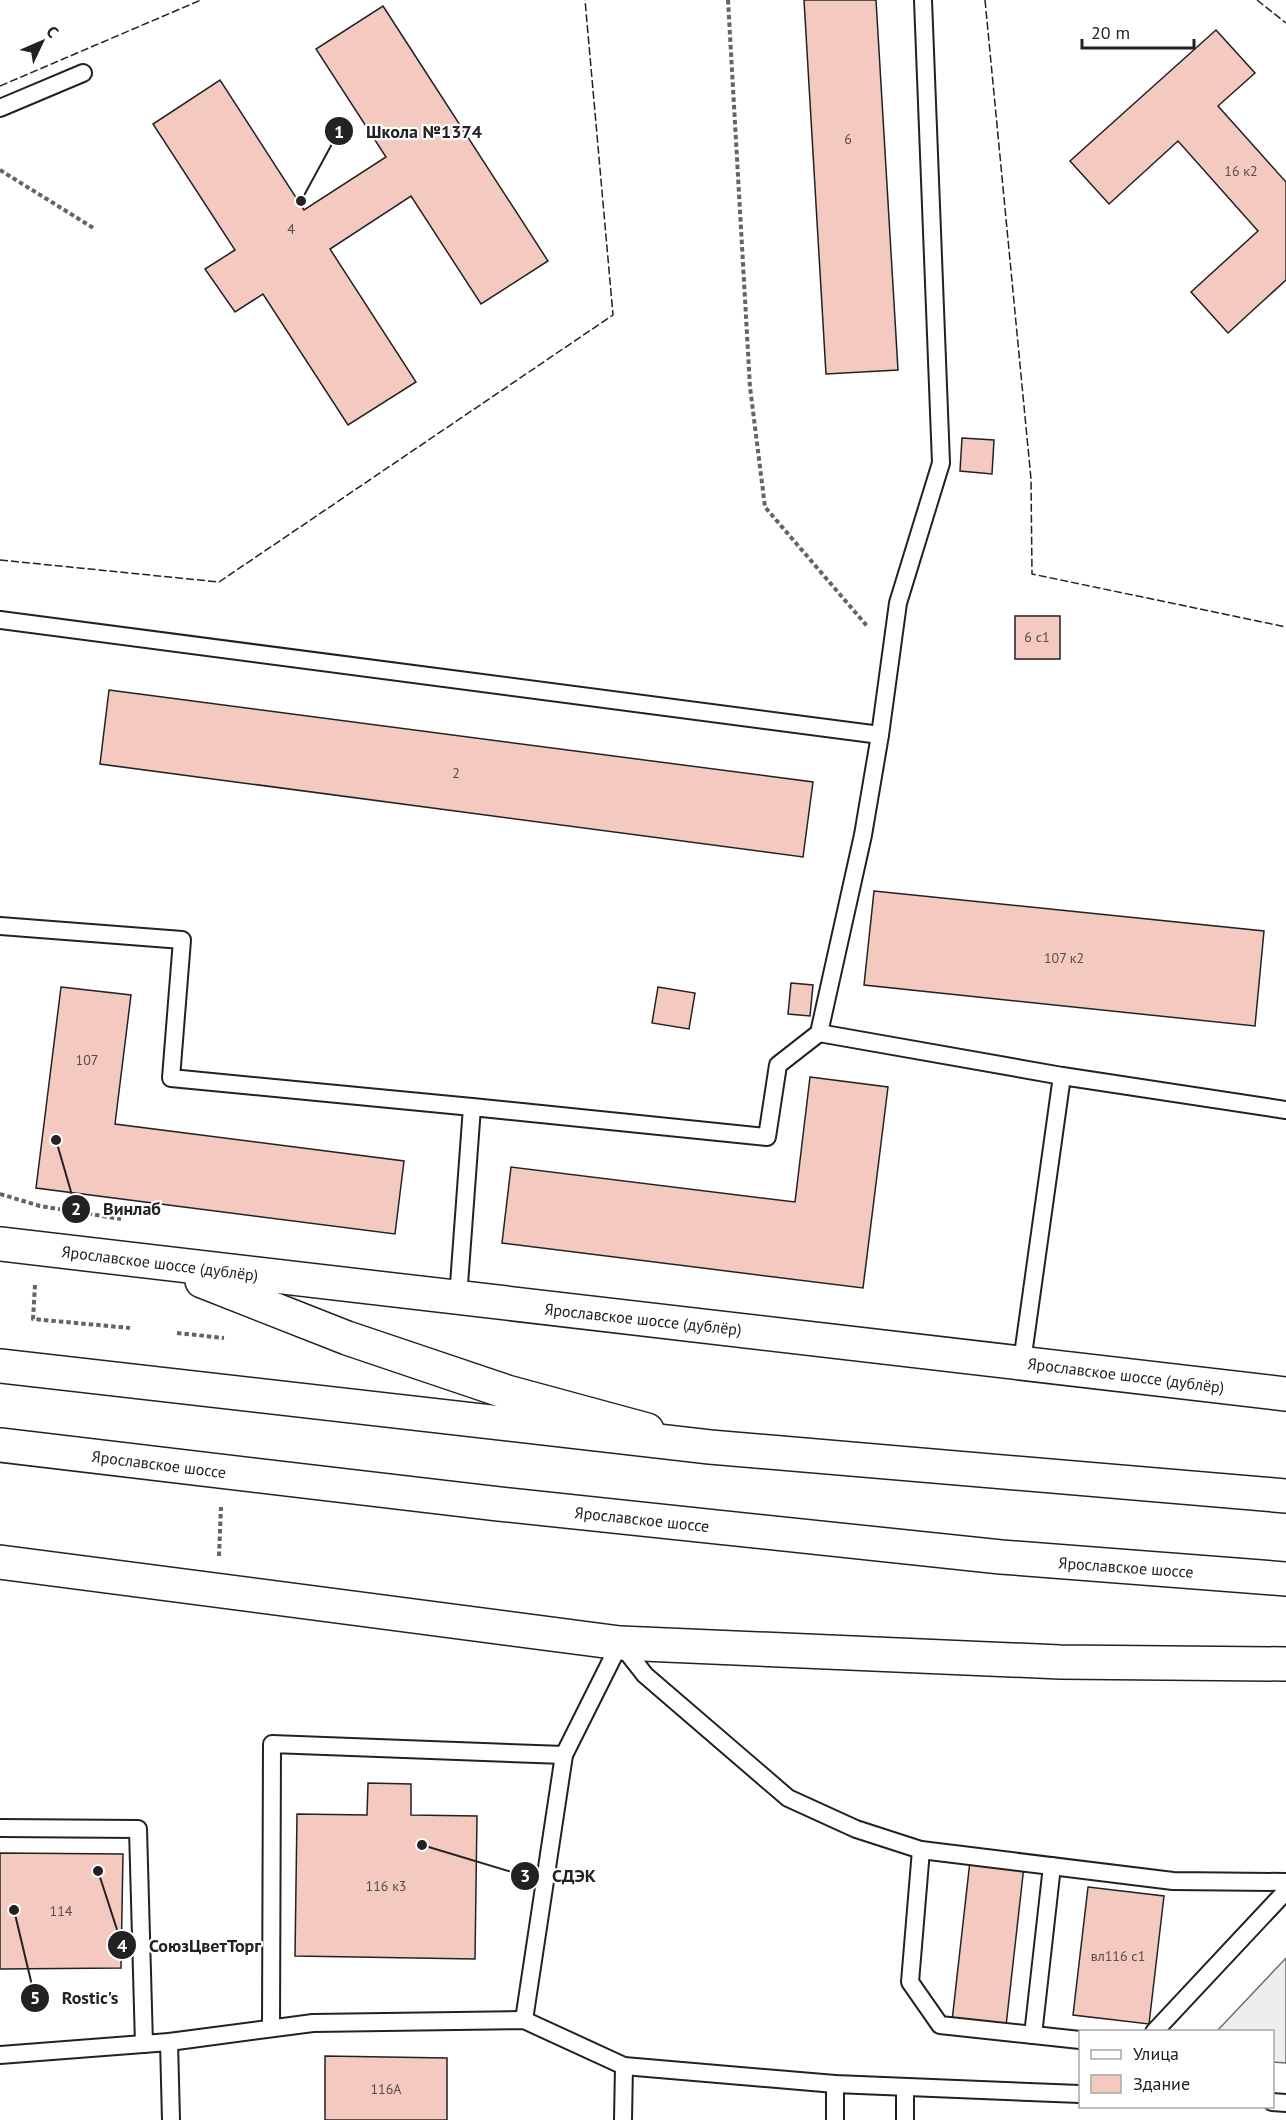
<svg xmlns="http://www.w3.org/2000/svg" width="1286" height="2120" font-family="'PT Sans',sans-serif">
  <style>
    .green { fill: #eee; stroke: #6f6f6f; stroke-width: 1.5 }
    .building { fill: #f3c9c0; stroke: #222; stroke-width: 1.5 }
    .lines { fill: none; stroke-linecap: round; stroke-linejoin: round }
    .lane-casing { stroke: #222; stroke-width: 20 }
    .secondary-casing { stroke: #222; stroke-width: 36 }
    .primary-casing { stroke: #222; stroke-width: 36 }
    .path { stroke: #646464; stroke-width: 4; stroke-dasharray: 4.5 3; stroke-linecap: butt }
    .lane { stroke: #fff; stroke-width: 16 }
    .secondary { stroke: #fff; stroke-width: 33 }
    .primary { stroke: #fff; stroke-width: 33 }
    .fence { stroke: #222; stroke-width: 1.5; stroke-dasharray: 8 3; stroke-linecap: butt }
    .labels { text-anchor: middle; stroke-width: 4.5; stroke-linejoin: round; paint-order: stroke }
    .number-label { font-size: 14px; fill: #564c4a }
    .street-label { font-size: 16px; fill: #222; stroke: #fff }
    .leader { fill: none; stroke: #222; stroke-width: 2 }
    .callout-dot { fill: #222; stroke: #fff; stroke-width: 2 }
    .mark-label { font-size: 18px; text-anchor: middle; font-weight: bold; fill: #fff }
    .callout-label { font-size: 18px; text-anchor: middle; font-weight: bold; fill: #222; stroke: #fff; stroke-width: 4.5; stroke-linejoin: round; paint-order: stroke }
  </style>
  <rect width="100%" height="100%" fill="#fff"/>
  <polygon class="green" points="1286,1958 1286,2063 1273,2062 1272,2032 1217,2031"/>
  <g class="building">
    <polygon points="804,0 876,0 898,370 826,374"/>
    <polygon points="383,6 548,261 481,304 411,196 330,249 416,382 348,425 263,294 235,312 205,269 235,250 153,124 220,80 304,210 386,157 316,49"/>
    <polygon points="1216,30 1255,73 1218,106 1286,182 1286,280 1228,333 1191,292 1258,231 1178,141 1109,204 1070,161"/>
    <polygon points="962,438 994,440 992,474 960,471"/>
    <rect x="1015" y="616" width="45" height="43"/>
    <polygon points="109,690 813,782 803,857 100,764"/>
    <polygon points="874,891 1264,931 1255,1026 864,985"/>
    <polygon points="791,983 813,985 810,1016 788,1014"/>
    <polygon points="61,987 131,995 115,1124 404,1161 395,1234 36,1188"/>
    <polygon points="658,987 695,993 689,1029 652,1023"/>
    <polygon points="810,1077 888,1087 863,1288 502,1243 511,1167 795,1202"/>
    <polygon points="368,1783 411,1784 411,1815 477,1816 475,1959 295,1956 297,1814 367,1815"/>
    <polygon points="0,1853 123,1854 121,1968 0,1969"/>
    <polygon points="970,1861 1024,1866 1006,2026 952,2021"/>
    <polygon points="1088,1887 1164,1896 1149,2024 1073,2015"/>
    <polygon points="325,2056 447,2058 447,2120 325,2120"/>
  </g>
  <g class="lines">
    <g class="lane-casing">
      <g id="lane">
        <polyline points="0,108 83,73"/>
        <polyline points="0,620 880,735"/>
        <polyline points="0,926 182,940 171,1078 472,1107"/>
        <polyline points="819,1033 1062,1076"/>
        <polyline points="458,1298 472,1107 767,1137 778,1065 819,1033 863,835 880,735 898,603 941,463 923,0"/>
        <polyline points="1022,1362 1062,1076 1286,1110"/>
        <polyline points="0,1828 138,1829 144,2044"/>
        <polyline points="921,1850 910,1982 940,2025 1080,2040"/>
        <polyline points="524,2020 564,1755 620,1643 645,1675 788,1798 856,1829 921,1850 1173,1881 1286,1882"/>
        <polyline points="271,2028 272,1744 564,1755"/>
        <polyline points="1154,2032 1286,1891"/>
        <polyline points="1033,2035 1052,1866"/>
        <polyline points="169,2042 171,2120"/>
        <polyline points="0,2055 169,2042 313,2023 524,2020 624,2066 835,2084 1080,2094"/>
        <polyline points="1272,2102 1286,2103"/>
        <polyline points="623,2120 624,2066"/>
        <polyline points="835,2120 835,2084"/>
        <polyline points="905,2120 905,2087"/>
      </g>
    </g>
    <g class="secondary-casing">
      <g id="secondary">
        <polyline points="0,1244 1286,1394"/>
        <polyline points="202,1281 347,1338 507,1392 647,1430"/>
        <polyline points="0,1562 620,1643 1060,1662 1286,1664"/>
      </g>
    </g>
    <g class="primary-casing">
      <g id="primary">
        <polyline points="0,1366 710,1447 1286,1496"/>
        <polyline points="0,1445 499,1504 1001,1557 1286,1579"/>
      </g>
    </g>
    <g class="path">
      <polyline points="728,0 750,387 765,507 867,626"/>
      <polyline points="0,170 95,229"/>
      <polyline points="0,1194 40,1206 121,1219"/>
      <polyline points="35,1285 33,1319 130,1328"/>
      <polyline points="177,1333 224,1338"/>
      <polyline points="219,1556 221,1507"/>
    </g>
    <use href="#lane" class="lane"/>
    <use href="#secondary" class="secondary"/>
    <use href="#primary" class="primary"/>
    <g class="fence">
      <polyline points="985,0 1031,479 1032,574 1286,627"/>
      <polyline points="1257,0 1286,23"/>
      <polyline points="0,86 201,0"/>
      <polyline points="0,560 219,582 613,315 585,0"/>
    </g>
  </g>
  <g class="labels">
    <g class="number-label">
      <text x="848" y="144">6</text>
      <text x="1241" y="176">16 к2</text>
      <text x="291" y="234">4</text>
      <text x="1037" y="642">6 с1</text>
      <text x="456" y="778">2</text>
      <text x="1064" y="963">107 к2</text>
      <text x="87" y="1065">107</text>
      <text x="386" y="1891">116 к3</text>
      <text x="61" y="1916">114</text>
      <text x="1118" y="1961">вл116 с1</text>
      <text x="386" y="2094">116А</text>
    </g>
    <g class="street-label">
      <text transform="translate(160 1263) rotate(7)" y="6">Ярославское шоссе (дублёр)</text>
      <text transform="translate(643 1319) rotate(6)" y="6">Ярославское шоссе (дублёр)</text>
      <text transform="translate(1126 1375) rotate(7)" y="6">Ярославское шоссе (дублёр)</text>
      <text transform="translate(159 1464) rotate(7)" y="6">Ярославское шоссе</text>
      <text transform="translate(642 1519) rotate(6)" y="6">Ярославское шоссе</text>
      <text transform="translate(1126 1567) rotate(4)" y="6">Ярославское шоссе</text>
    </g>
  </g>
  <path class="leader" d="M301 201L339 131M56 1140L76 1209M422 1845L525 1876M98 1871L122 1945M14 1910L35 1998"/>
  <g class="callout-dot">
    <circle cx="301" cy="201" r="6"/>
    <circle cx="56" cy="1140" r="6"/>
    <circle cx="422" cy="1845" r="6"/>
    <circle cx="98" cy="1871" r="6"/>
    <circle cx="14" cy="1910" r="6"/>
    <circle cx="339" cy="131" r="15"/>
    <circle cx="76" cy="1209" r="15"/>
    <circle cx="525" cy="1876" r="15"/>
    <circle cx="122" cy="1945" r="15"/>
    <circle cx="35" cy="1998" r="15"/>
  </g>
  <g class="mark-label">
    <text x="339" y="138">1</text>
    <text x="76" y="1215">2</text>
    <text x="525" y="1882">3</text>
    <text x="122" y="1952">4</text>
    <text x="35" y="2004">5</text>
  </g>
  <g class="callout-label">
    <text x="424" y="138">Школа №1374</text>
    <text x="132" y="1215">Винлаб</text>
    <text x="574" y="1882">СДЭК</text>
    <text x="205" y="1952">СоюзЦветТорг</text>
    <text x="90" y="2004">Rostic's</text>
  </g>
  <rect x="1079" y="2030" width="195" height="78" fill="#ffffff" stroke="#a7a7a7" stroke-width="1.5"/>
  <rect x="1091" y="2050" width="30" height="9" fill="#ffffff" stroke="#a7a7a7" stroke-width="1.5"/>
  <text x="1133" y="2060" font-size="18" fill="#222222">Улица</text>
  <rect x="1091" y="2075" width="30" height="18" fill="#f3c9c0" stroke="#a7a7a7" stroke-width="1.5"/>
  <text x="1133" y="2090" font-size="18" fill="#222222">Здание</text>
  <g transform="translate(42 42) rotate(46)" stroke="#ffffff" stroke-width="4.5" paint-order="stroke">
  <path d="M0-4.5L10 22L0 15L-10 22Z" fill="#222222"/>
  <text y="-9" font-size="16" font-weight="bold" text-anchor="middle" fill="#222222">С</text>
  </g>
  <path d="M1082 39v9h112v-9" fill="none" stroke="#222222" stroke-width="3"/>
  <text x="1091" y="39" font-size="18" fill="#222222" stroke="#ffffff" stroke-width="4.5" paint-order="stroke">20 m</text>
</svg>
